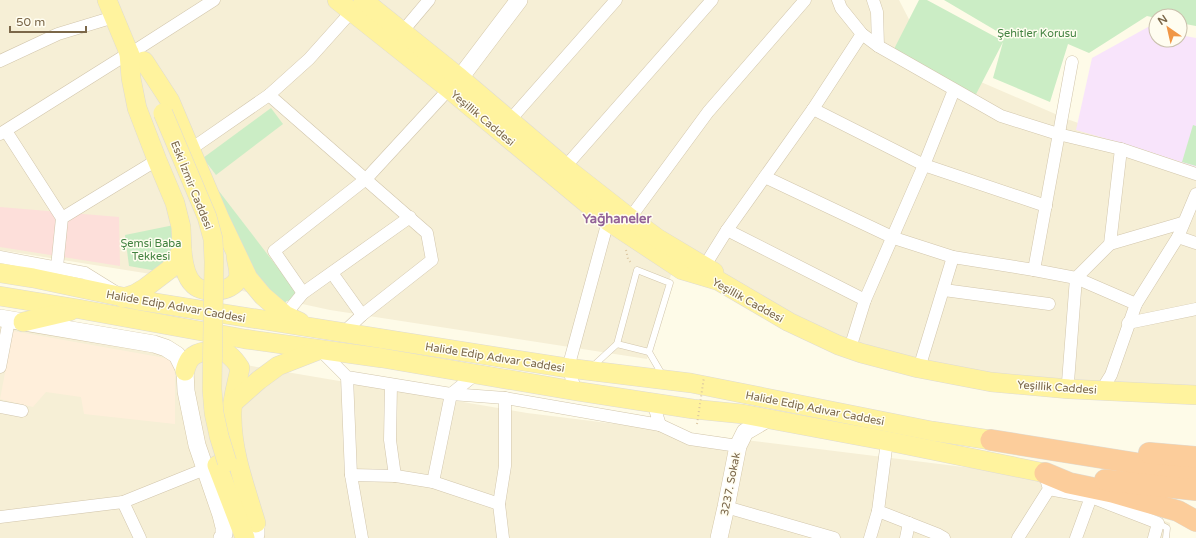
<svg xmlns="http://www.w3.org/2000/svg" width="1196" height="538" font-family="'Varela Round',sans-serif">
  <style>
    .residential { fill: #f6efd6 }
    .commercial { fill: #ffefdb }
    .education { fill: #f8e4fb }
    .medical { fill: #fddfda }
    .green { fill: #cbedc5 }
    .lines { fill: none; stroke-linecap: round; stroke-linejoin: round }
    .lane-casing { stroke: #d2c6ac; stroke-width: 7 }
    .street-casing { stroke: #d2c6ac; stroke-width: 13 }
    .secondary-casing { stroke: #d5c8a9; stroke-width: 18 }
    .primary-casing { stroke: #dfdbd3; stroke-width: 20 }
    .highway-casing { stroke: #dfdbd3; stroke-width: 22 }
    .path { stroke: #dbc6a0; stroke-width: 2; stroke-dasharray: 1 3; stroke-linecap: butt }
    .lane { stroke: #fff; stroke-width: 6 }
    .street { stroke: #fff; stroke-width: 12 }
    .secondary { stroke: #fff; stroke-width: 17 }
    .primary { stroke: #fff39e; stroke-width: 19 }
    .highway { stroke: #fccd9b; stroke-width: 21 }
    .primary-bridge-casing { stroke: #dfdbd3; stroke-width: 20; stroke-linecap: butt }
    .path-bridge { stroke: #dbc6a0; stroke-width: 2; stroke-dasharray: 1 3; stroke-linecap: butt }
    .primary-bridge { stroke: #fff39e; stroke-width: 19 }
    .labels { text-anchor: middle; stroke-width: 3; stroke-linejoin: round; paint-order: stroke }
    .park-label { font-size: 11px; fill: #428240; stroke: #fffdf0 }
    .street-label { font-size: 11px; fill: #7b6749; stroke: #fffdf0 }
    .quarter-label { font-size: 13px; font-weight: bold; fill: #926197; stroke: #fffdf0 }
  </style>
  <rect width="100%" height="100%" fill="#fefbe8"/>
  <g class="residential">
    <polygon points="0,0 899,0 930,60 1067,119 1196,165 1196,390 1044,381 900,364 810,335 676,257 647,359 330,310 201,282 0,250"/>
    <polygon points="0,323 527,413 1044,477 1170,523 1169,538 0,538"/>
  </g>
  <polygon class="commercial" points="13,331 171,359 175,373 175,424 84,414 81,397 46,392 33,407 0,399"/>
  <polygon class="education" points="1148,27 1156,31 1156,40 1180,40 1180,35 1196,38 1196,167 1135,147 1076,130 1092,58"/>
  <polygon class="medical" points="0,207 119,217 120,266 0,247"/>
  <g class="green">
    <polygon points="919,0 927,0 1003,41 1005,36 944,0 1196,0 1196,26 1180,23 1180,16 1156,16 1156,18 1147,16 1089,53 1068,44 1050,102 993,78 1003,42 973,100 894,49"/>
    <polygon points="271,108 283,124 216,175 203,158"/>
    <polygon points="1193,125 1196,126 1196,166 1182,162"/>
    <polygon points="215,186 298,294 281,305 249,266"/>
    <polygon points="174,225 176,254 157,271 129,266 125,235"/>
  </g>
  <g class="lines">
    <g class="lane-casing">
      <g id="lane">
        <polygon points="637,270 670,283 649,352 617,344"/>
        <polyline points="649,352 663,376"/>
        <polyline points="592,367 617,344"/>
        <polyline points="1158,523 1167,528 1166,538"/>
      </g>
    </g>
    <g class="street-casing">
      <g id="street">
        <polyline points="838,0 841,8 862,34 878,46 1001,116 1058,134 1121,149 1196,174"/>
        <polyline points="873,0 877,12 878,46"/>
        <polyline points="402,32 429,0"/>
        <polyline points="139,48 214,0"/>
        <polyline points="0,61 58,34 114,17"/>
        <polyline points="269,95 427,233 432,260 362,315 343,333"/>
        <polyline points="813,109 924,165 1046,206"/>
        <polyline points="510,120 616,0"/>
        <polyline points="6,131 62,218"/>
        <polyline points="0,134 129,53"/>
        <polyline points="191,149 269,95 309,59 352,11"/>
        <polyline points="565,167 712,0"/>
        <polyline points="765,177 894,238 953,257 1034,270 1076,278 1136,304"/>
        <polyline points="630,218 708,112 805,0"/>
        <polyline points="727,230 865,300"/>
        <polyline points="1178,237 1196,243"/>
        <polyline points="1110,244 1182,223"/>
        <polyline points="0,257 85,273 114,291"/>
        <polyline points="57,267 62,218 157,160"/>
        <polyline points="704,267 727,230 813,109 862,34"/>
        <polyline points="1034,270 1072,62"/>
        <polyline points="332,273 362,315"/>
        <polyline points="944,290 1049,304"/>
        <polyline points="303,293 274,251 366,179 449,89"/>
        <polyline points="285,315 303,293 410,217"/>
        <polyline points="1128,323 1196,309"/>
        <polyline points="851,345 865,300 924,165 954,90"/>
        <polyline points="320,350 347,377 451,394 505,398 660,425 653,403"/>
        <polyline points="920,365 953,257"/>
        <polyline points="0,367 9,320"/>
        <polyline points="347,377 351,475 362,538"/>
        <polyline points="1068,382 1076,278 1110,244 1121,149"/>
        <polyline points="1106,383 1111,375 1136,304 1178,237 1196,194"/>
        <polyline points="391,385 390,440 395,476"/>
        <polyline points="576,391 568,368 608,221"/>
        <polyline points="0,407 22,411"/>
        <polyline points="660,425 690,439 738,446"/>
        <polyline points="887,441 878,511 937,534 944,538"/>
        <polyline points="351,475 396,476 433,482 499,504"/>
        <polyline points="433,482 451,394 476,374"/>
        <polyline points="1049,489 1091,497 1158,523 1154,538"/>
        <polyline points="123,502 140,538"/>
        <polyline points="726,507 834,538"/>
        <polyline points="0,517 123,502 205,469"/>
        <polyline points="503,538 499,504 505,466 505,398"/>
        <polyline points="870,538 878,511"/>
        <polyline points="906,538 909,523"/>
        <polyline points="1018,538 1049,489 1047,482"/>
        <polyline points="1076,538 1091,497"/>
      </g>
    </g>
    <g class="secondary-casing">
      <g id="secondary">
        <polyline points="450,87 460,78 519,0"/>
        <polyline points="0,318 154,344 166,348 177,355 185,371 186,391 197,445 221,515 224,527 224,534 222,538"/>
        <polyline points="255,538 256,534 256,523"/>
        <polyline points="719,538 726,507 738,446 745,432 767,419"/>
      </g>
    </g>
    <g class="primary-casing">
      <g id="primary">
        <polyline points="107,0 134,65"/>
        <polyline points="337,0 449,89 608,221 682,270 719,281 789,322 838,345 861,353 918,368 991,382 1069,389 1196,395"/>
        <polyline points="363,0 460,78 565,167 630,218 657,238 714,272"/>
        <polyline points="144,61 170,101 219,217 248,278 263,296 285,315 300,322"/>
        <path d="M 182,250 C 183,262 185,277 194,285 C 204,294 231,293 238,279 C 240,273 237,263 236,257"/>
        <polyline points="0,273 33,278 137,300 568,368 691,383 932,431 991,440"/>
        <polyline points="0,296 79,309 245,339 382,358 576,391 693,409 743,414 887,441 1045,473"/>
        <polyline points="123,298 135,294 145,288 170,269 182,250 181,227 175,203 157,160 137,108 131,78 129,53"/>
        <polyline points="23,322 70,311"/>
        <path d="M 185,371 C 186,367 187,363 190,359 C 197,350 218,349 228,354 C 233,358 237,363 240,368 C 237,384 231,401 232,417 C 232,453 246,489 256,523"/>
        <polyline points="233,403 259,380 278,366 319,350"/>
        <polyline points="217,465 245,538"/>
      </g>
    </g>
    <g class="highway-casing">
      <g id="highway">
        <polyline points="991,440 1196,473"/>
        <polyline points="1149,453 1196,457"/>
        <polyline points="1045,473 1069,483 1112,492 1178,511 1196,521"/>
        <polyline points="1105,480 1196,490"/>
      </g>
    </g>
    <polyline class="path" points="626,250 628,259 632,264"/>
    <use href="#lane" class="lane"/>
    <use href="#street" class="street"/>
    <use href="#secondary" class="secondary"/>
    <use href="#primary" class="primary"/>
    <use href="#highway" class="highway"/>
    <g class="primary-bridge-casing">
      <polyline id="primary-bridge" points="163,113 207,217 213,239 214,262 212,389 214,413 219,436 227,462"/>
    </g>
    <polyline class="path-bridge" points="697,424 704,377"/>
    <use href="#primary-bridge" class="primary-bridge"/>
  </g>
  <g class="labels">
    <g class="park-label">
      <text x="1037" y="37">Şehitler Korusu</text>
      <text x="151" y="247">Şemsi Baba<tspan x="151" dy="13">Tekkesi</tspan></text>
    </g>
    <g class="street-label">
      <text transform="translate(483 118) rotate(40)" y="4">Yeşillik Caddesi</text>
      <text transform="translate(192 185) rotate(68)" y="4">Eski İzmir Caddesi</text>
      <text transform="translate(748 300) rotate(29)" y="4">Yeşillik Caddesi</text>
      <text transform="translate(176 306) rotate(10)" y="4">Halide Edip Adıvar Caddesi</text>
      <text transform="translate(495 357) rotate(9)" y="4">Halide Edip Adıvar Caddesi</text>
      <text transform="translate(1057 387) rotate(4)" y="4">Yeşillik Caddesi</text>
      <text transform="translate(815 408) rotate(11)" y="4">Halide Edip Adıvar Caddesi</text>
      <text transform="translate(730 484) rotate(-79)" y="4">3237. Sokak</text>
    </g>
    <g class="quarter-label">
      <text x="617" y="223">Yağhaneler</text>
    </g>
  </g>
  <g transform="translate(1168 28) rotate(326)"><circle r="19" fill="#fffdf0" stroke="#cac1ad"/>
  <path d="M0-3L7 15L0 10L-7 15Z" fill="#f09645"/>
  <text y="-6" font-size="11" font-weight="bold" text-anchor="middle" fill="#7b6749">N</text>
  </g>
  <path d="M10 26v6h76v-6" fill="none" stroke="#7b6749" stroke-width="2"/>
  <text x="16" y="26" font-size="12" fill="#7b6749" stroke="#fffdf0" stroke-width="3" paint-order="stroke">50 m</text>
</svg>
